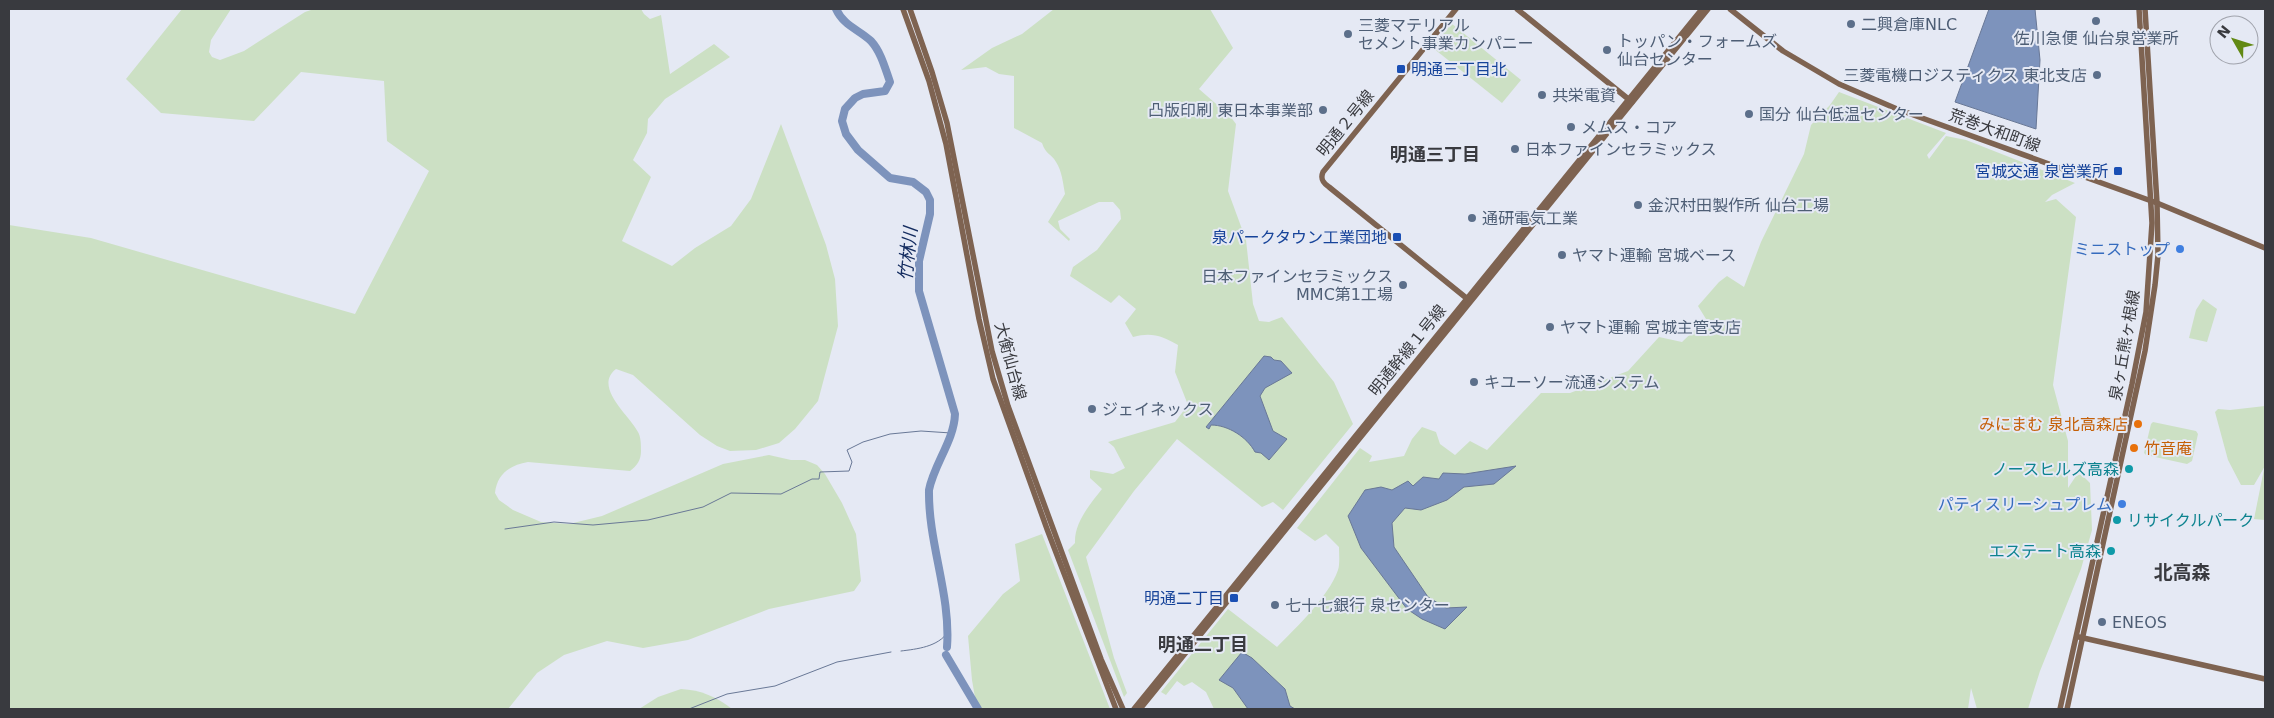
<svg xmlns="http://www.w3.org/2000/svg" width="2274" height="718" font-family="'DejaVu Sans','Noto Sans JP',sans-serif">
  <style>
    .green { fill: #cce0c4 }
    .water { fill: #7d93bc; stroke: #697896 }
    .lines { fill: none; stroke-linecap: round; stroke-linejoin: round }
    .stream { stroke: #697896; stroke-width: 1 }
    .river { stroke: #7d93bc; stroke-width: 8 }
    .secondary { stroke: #7e6351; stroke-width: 5.5 }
    .service-dot { fill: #5c6f8a; stroke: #e5e9f4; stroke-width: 2 }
    .transit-dot { fill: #1a4fb4; stroke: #e5e9f4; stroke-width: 2 }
    .shop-dot { fill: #3f7fe0; stroke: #e5e9f4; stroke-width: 2 }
    .food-dot { fill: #e8710a; stroke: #e5e9f4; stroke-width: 2 }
    .culture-dot { fill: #0f9aa8; stroke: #e5e9f4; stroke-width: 2 }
    .labels { text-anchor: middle; stroke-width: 4; stroke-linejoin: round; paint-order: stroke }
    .service-label { font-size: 16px; fill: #4e5e75; stroke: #e5e9f4; text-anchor: start }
    .transit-label { font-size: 16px; fill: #164399; stroke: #e5e9f4; text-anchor: end }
    .street-label { font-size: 16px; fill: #393a3f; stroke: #e5e9f4 }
    .shop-label { font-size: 16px; fill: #366cbe; stroke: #e5e9f4; text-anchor: end }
    .food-label { font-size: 16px; fill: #c56008; stroke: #e5e9f4; text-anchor: end }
    .culture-label { font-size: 16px; fill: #0d838f; stroke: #e5e9f4; text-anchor: end }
    .neighbourhood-label { font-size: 18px; font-weight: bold; fill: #393a3f; stroke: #e5e9f4 }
    .water-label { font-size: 18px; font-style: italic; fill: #152d60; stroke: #e5e9f4 }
    .quarter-label { font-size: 19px; font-weight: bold; fill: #393a3f; stroke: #e5e9f4 }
  </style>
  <rect width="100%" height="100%" fill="#e5e9f4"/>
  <g class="green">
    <path d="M 182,9 L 231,9 L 211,40 L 209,52 L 212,57 L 220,60 L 244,51 L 305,12 L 314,9 L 641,9 L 644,14 L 650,19 L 661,15 L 670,74 L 714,44 L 730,57 L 665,99 L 648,119 L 647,133 L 633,160 L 651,177 L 622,241 L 672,266 L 695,248 L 731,226 L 751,199 L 781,124 L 826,245 L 835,279 L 838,326 L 818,401 L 795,429 L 779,443 L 756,450 L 730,451 L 717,446 L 700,435 L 633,375 L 616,369 C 593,387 629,415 638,432 C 641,437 641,445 641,451 C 641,460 637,466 630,471 L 528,462 C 510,465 497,474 495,493 L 499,500 L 513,510 L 541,522 L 569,524 L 602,516 L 723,464 L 769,455 L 791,460 L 805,460 L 817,465 L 825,474 L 842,503 L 856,534 L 861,581 L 854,591 L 769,609 L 688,640 L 643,648 L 607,641 L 564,655 L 537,673 L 508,709 L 9,709 L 9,225 L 91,238 L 355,314 L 429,171 L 387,141 L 384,81 L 301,72 L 254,121 L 161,113 L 126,79 Z"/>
    <path d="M 1054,9 L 1210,9 L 1233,48 L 1199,89 L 1230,116 L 1236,124 L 1228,191 L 1246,240 L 1253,304 L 1259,321 L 1269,322 L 1282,317 L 1334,382 L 1353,424 L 1283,510 L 1273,502 L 1262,507 L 1177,439 L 1134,491 L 1086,557 L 1114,658 L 1127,693 L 1124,697 L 1068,550 L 1075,543 C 1074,523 1090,504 1102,489 L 1090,478 L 1090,470 L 1113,474 L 1125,468 L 1114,447 L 1108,442 L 1175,422 L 1188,405 L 1175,372 L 1178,345 C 1162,336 1152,332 1133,337 L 1125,323 L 1136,309 L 1119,295 L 1111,303 L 1070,276 L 1073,267 L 1097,250 L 1121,219 L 1120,210 L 1113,202 L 1099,202 L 1058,221 L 1060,229 L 1070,239 L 1069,241 L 1048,222 L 1065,194 C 1063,183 1062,171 1056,162 C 1051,153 1046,155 1042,143 L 1014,128 L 1014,76 L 999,74 L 986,67 L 961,70 L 992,48 L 1022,34 Z"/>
    <polygon points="1451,23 1521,80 1502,103 1433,48"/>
    <path d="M 1839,92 L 1946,133 L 1927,155 L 1929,159 L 1946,136 L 1966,140 L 2075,183 L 2052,195 L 2045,202 L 2056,199 L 2076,217 L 2053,385 L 2068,441 L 2068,488 L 2076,476 L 2081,474 L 2090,483 L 2092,530 L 2081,569 L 2040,671 L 2028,709 L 1977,709 L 1971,688 L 1968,709 L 1214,709 L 1206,692 L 1192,682 L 1184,686 L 1177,681 L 1166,695 L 1161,692 L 1228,609 L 1277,647 C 1296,628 1329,596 1338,570 C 1340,564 1339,554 1339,547 L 1326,534 L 1315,541 L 1297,528 L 1360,448 L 1372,456 L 1369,462 L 1404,456 L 1412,439 L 1422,427 L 1436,432 L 1440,444 L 1455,455 L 1470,441 L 1487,450 L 1541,393 L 1570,393 L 1628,371 L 1659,337 L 1682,342 L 1706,319 L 1698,306 L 1719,282 L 1727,276 L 1744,287 L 1761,242 L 1804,154 L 1811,125 L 1830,105 Z"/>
    <polygon points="2203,299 2217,309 2207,342 2189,338 2196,310"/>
    <polygon points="2265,406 2265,466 2254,485 2241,485 2228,460 2215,412 2218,409 2230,410"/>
    <polygon points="2153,422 2196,431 2198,434 2192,461 2187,464 2146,455 2144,453 2151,424"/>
    <polygon points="2264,469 2265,520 2254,519"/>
    <polygon points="1042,534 1110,709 977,709 972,680 968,636 1003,594 1020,581 1015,544"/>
    <path d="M 681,689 C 701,690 717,697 732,709 L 639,709 L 658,697 Z"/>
  </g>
  <g class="water">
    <polygon points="1989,9 2035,9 2040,60 2036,129 1955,102"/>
    <path d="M 1264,356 L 1271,357 L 1274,360 L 1281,361 L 1292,373 L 1265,388 L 1260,396 L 1273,431 L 1287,439 L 1269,460 L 1261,453 L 1255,452 C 1247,437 1228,425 1211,425 L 1209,429 L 1206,427 Z"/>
    <polygon points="1516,466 1494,484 1464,487 1447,500 1421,510 1405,508 1392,523 1394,547 1428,597 1446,608 1467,607 1445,629 1422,619 1407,609 1361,548 1348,516 1365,490 1381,487 1392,490 1408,481 1413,486 1423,477 1439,479 1443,473 1465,474"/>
    <polygon points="1242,652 1252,658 1285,689 1290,706 1295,709 1248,709 1233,688 1219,680"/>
  </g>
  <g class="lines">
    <g class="stream">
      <polyline points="505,529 554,522 593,525 648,520 703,507 731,493 781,494 812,479 819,479 820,472 849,471 852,462 847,450 863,442 890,434 921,431 951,433"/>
      <path d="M 901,651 C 917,649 938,647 948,632"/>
      <polyline points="689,709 727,694 775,686 837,662 891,652"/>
    </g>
    <g class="river">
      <path d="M 836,9 C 844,26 858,29 871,41 C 881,52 885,68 890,82 L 885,91 L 863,94 L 855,98 L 845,109 L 842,121 L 846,134 L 858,150 L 890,178 L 913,182 L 926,192 L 930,200 L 930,214 L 919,261 L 919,291 L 955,414 C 954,441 934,464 929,490 C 928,543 951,595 947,647"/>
      <polyline points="946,655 978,709"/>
    </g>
    <g class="secondary">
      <polyline points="903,9 929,81 946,144 979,319 993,379 1047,529 1116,709"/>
      <polyline points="910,9 932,72 947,123 992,351 1008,406 1101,659 1123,709"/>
      <path d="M 1456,9 L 1323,172 C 1320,179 1323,183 1329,187 L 1470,301"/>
      <polyline points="1517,9 1632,102"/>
      <polyline points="1730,9 1783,51 1839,84 1897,109 2157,203 2265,248"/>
      <polyline points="2079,637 2265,679"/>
      <polyline points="1134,709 1702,9"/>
      <polyline points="1140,709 1708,9"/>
      <polyline points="2060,709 2132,384 2146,312 2152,223 2139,9"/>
      <polyline points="2067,709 2145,351 2155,285 2158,255 2157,203 2145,9"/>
    </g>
  </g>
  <g class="service-dot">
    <circle cx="2096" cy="21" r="5"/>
    <circle cx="1851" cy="24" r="5"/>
    <circle cx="1348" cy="34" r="5"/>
    <circle cx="1607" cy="50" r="5"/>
    <circle cx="2097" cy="75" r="5"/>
    <circle cx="1542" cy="95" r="5"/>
    <circle cx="1323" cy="110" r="5"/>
    <circle cx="1749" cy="114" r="5"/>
    <circle cx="1571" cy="127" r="5"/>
    <circle cx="1515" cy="149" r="5"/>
    <circle cx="1638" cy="205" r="5"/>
    <circle cx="1472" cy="218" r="5"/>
    <circle cx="1562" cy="255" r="5"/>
    <circle cx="1403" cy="285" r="5"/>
    <circle cx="1550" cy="327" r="5"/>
    <circle cx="1474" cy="382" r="5"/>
    <circle cx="1092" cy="409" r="5"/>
    <circle cx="1275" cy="605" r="5"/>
    <circle cx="2102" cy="622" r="5"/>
  </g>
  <g class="transit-dot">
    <rect x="1396" y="64" width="10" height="10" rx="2.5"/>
    <rect x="2113" y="166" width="10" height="10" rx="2.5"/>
    <rect x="1392" y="232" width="10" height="10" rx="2.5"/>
    <rect x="1229" y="593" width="10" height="10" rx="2.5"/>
  </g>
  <g class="shop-dot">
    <circle cx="2180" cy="249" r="5"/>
    <circle cx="2122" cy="504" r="5"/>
  </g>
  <g class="food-dot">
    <circle cx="2138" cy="424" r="5"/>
    <circle cx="2134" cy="448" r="5"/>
  </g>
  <g class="culture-dot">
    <circle cx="2129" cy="469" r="5"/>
    <circle cx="2117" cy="520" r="5"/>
    <circle cx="2111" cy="551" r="5"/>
  </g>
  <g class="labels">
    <g class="service-label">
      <text x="1861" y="30">二興倉庫NLC</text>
      <text x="1358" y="31">三菱マテリアル<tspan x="1358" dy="18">セメント事業カンパニー</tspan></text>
      <text x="2096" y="44" text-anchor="middle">佐川急便 仙台泉営業所</text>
      <text x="1617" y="47">トッパン・フォームズ<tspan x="1617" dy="18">仙台センター</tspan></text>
      <text x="2087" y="81" text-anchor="end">三菱電機ロジスティクス 東北支店</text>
      <text x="1552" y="101">共栄電資</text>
      <text x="1313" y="116" text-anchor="end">凸版印刷 東日本事業部</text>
      <text x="1759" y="120">国分 仙台低温センター</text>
      <text x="1581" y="133">メムス・コア</text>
      <text x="1525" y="155">日本ファインセラミックス</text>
      <text x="1648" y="211">金沢村田製作所 仙台工場</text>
      <text x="1482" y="224">通研電気工業</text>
      <text x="1572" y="261">ヤマト運輸 宮城ベース</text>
      <text x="1393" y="282" text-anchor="end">日本ファインセラミックス<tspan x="1393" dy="18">MMC第1工場</tspan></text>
      <text x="1560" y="333">ヤマト運輸 宮城主管支店</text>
      <text x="1484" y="388">キユーソー流通システム</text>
      <text x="1102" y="415">ジェイネックス</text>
      <text x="1285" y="611">七十七銀行 泉センター</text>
      <text x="2112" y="628">ENEOS</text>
    </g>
    <g class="transit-label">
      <text x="1411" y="75" text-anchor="start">明通三丁目北</text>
      <text x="2108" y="177">宮城交通 泉営業所</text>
      <text x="1387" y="243">泉パークタウン工業団地</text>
      <text x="1224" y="604">明通二丁目</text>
    </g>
    <g class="street-label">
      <text transform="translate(1345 123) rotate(-51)" y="6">明通２号線</text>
      <text transform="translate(1995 130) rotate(20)" y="6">荒巻大和町線</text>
      <text transform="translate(2124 345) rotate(-80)" y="6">泉ヶ丘熊ヶ根線</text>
      <text transform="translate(1407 350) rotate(-51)" y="6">明通幹線１号線</text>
      <text transform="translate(1011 361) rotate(75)" y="6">大衡仙台線</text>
    </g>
    <g class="shop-label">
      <text x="2170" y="255">ミニストップ</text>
      <text x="2112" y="510">パティスリーシュプレム</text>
    </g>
    <g class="food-label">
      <text x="2128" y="430">みにまむ 泉北高森店</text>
      <text x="2144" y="454" text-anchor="start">竹音庵</text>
    </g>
    <g class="culture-label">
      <text x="2119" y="475">ノースヒルズ高森</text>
      <text x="2127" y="526" text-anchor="start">リサイクルパーク</text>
      <text x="2101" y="557">エステート高森</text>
    </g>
    <g class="neighbourhood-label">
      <text x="1435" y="161">明通三丁目</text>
      <text x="1203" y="651">明通二丁目</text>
    </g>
    <g class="water-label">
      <text transform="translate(908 254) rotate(-84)" y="6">竹林川</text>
    </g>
    <g class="quarter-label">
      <text x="2182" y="579">北高森</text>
    </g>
  </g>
  <rect width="2274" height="718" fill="none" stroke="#393a3f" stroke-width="20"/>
  <g transform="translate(2234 40) rotate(309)"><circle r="24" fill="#e5e9f4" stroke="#a0a3ac"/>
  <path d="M0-4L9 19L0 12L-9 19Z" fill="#628913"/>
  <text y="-8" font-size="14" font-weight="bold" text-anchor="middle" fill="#393a3f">N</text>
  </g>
</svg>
